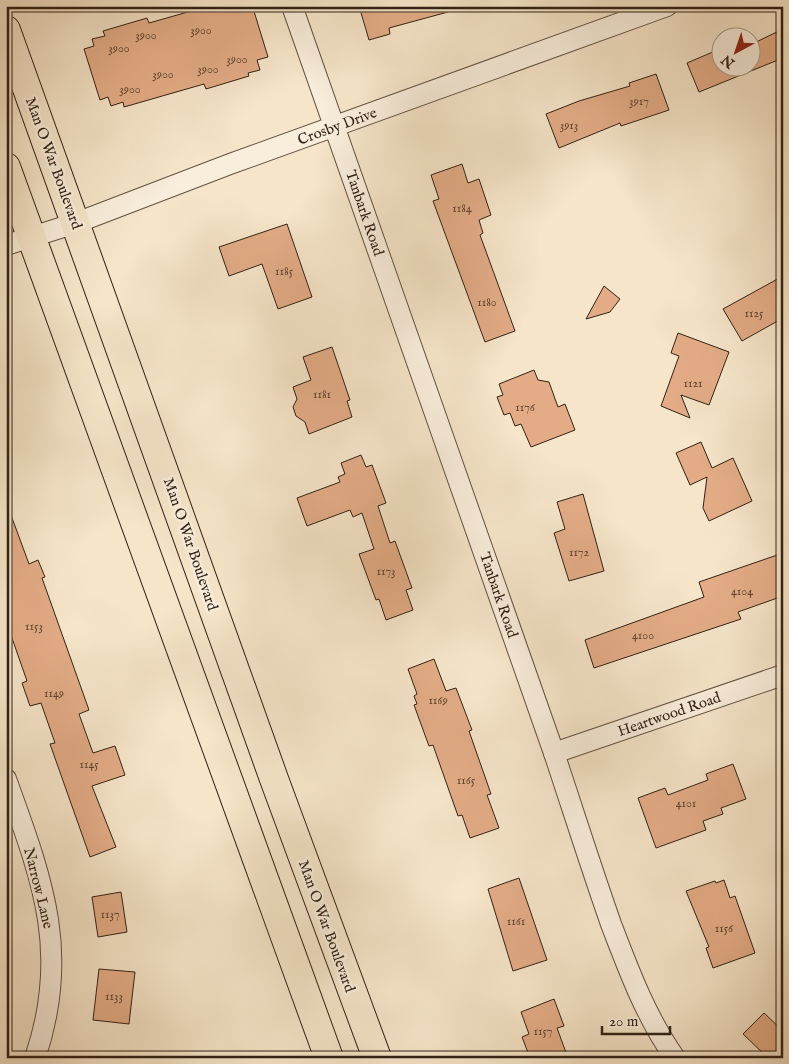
<svg xmlns="http://www.w3.org/2000/svg" width="789" height="1064" font-family="'IM FELL English',serif">
  <style>
    .building { fill: #e3ac86; stroke: #312117 }
    .lines { fill: none; stroke-linecap: round; stroke-linejoin: round }
    .minor-casing { stroke: #625244; stroke-width: 22 }
    .primary-casing { stroke: #312117; stroke-width: 30 }
    .minor { stroke: #f9eedc; stroke-width: 20 }
    .primary { stroke: #f6e5c9; stroke-width: 28 }
    .labels { text-anchor: middle; stroke-width: 5; stroke-linejoin: round; paint-order: stroke }
    .number-label { font-size: 12px; fill: #5e4433 }
    .street-label { font-size: 15px; fill: #312117; stroke: #f9eedc }
  </style>
  <rect width="100%" height="100%" fill="#f6e5c9"/>
  <filter id="stains"><feTurbulence type="fractalNoise" baseFrequency=".004" numOctaves="4"/><feColorMatrix values="0 0 0 0 .2 0 0 0 0 .09 0 0 0 0 .02 0 0 0 .5 -.17"/></filter>
  <radialGradient id="worn" r=".72"><stop offset=".6" stop-color="#630" stop-opacity="0"/><stop offset="1" stop-color="#630" stop-opacity=".3"/></radialGradient>
  <g class="building">
    <polygon points="209,6 243,6 244,11 253,8 268,57 257,60 260,70 248,73 249,76 206,89 204,84 124,107 123,102 111,106 108,97 100,100 84,49 94,46 92,39 105,36 103,31 147,18 149,23"/>
    <polygon points="359,6 448,6 448,12 389,28 390,34 369,40"/>
    <polygon points="783,29 783,58 699,92 687,63 722,48 722,68 752,68 752,44"/>
    <polygon points="656,74 669,110 621,126 620,123 559,148 546,114 579,101 630,86 629,83"/>
    <polygon points="462,164 468,183 479,179 491,215 479,220 483,233 480,235 515,331 485,342 433,201 439,199 431,175"/>
    <polygon points="287,224 312,297 278,309 262,264 229,276 219,247"/>
    <polygon points="783,276 783,318 742,341 723,309"/>
    <polygon points="604,286 620,299 610,312 586,319"/>
    <polygon points="678,333 729,352 709,405 681,395 690,418 661,406 679,356 671,353"/>
    <polygon points="332,347 350,400 347,401 352,417 309,434 305,422 296,416 293,407 297,399 293,387 311,380 303,357"/>
    <polygon points="534,370 538,380 549,382 558,407 565,404 575,430 531,447 521,424 515,426 510,413 504,415 497,397 503,395 499,384"/>
    <polygon points="701,442 712,468 733,458 752,501 709,521 703,508 707,477 690,485 676,453"/>
    <polygon points="361,455 366,467 372,465 386,503 378,506 390,543 395,541 412,588 406,590 413,610 386,620 379,599 376,600 359,554 374,549 362,513 353,517 350,510 307,526 297,498 340,482 338,477 345,474 341,463"/>
    <polygon points="583,494 604,571 569,581 554,533 565,529 557,502"/>
    <polygon points="8,507 29,564 38,560 45,577 42,578 89,710 79,714 93,753 115,746 125,775 92,786 116,847 90,857 50,744 55,743 41,703 30,706 22,683 27,681 6,621"/>
    <polygon points="783,553 783,596 738,612 741,619 594,668 585,640 704,597 699,582"/>
    <polygon points="434,659 446,691 456,688 472,730 469,731 491,794 487,795 499,828 470,838 462,815 458,816 433,745 429,746 414,705 417,704 414,696 417,694 408,669"/>
    <polygon points="733,764 746,799 721,808 723,814 703,821 706,830 656,848 638,798 665,788 668,795 708,780 706,774"/>
    <polygon points="519,878 547,960 513,971 488,889"/>
    <polygon points="724,880 730,898 735,896 755,953 713,968 706,948 709,947 686,891 715,881 716,883"/>
    <polygon points="121,892 127,932 98,937 92,897"/>
    <polygon points="99,969 135,972 129,1024 93,1020"/>
    <polygon points="554,999 564,1026 557,1028 568,1058 530,1058 522,1037 529,1034 521,1012"/>
    <polygon points="764,1013 783,1031 783,1058 768,1058 743,1034"/>
  </g>
  <g class="lines">
    <g class="minor-casing">
      <g id="minor">
        <path d="M 292,6 L 554,753 C 573,810 591,867 611,924 C 629,971 646,1017 675,1058"/>
        <polyline points="6,245 76,223 230,164 667,6"/>
        <polyline points="554,753 783,675"/>
        <path d="M 6,779 C 42,879 71,952 35,1058"/>
      </g>
    </g>
    <g class="primary-casing">
      <g id="primary">
        <polyline points="6,30 274,779 377,1058"/>
        <polyline points="6,167 329,1058"/>
      </g>
    </g>
    <use href="#minor" class="minor"/>
    <use href="#primary" class="primary"/>
  </g>
  <g class="labels">
    <g class="number-label">
      <text x="201" y="34">3900</text>
      <text x="146" y="39">3900</text>
      <text x="119" y="52">3900</text>
      <text x="237" y="63">3900</text>
      <text x="208" y="73">3900</text>
      <text x="163" y="78">3900</text>
      <text x="130" y="93">3900</text>
      <text x="639" y="105">3917</text>
      <text x="569" y="129">3913</text>
      <text x="462" y="212">1184</text>
      <text x="284" y="275">1185</text>
      <text x="487" y="306">1180</text>
      <text x="754" y="317">1125</text>
      <text x="693" y="387">1121</text>
      <text x="322" y="398">1181</text>
      <text x="525" y="411">1176</text>
      <text x="579" y="556">1172</text>
      <text x="386" y="575">1173</text>
      <text x="742" y="595">4104</text>
      <text x="34" y="630">1153</text>
      <text x="643" y="639">4100</text>
      <text x="54" y="697">1149</text>
      <text x="438" y="704">1169</text>
      <text x="89" y="768">1145</text>
      <text x="466" y="784">1165</text>
      <text x="686" y="807">4101</text>
      <text x="110" y="918">1137</text>
      <text x="516" y="925">1161</text>
      <text x="724" y="932">1156</text>
      <text x="114" y="1000">1133</text>
      <text x="543" y="1035">1157</text>
    </g>
    <g class="street-label">
      <text transform="translate(337 126) rotate(-20)" y="5">Crosby Drive</text>
      <text transform="translate(54 163) rotate(70)" y="5">Man O War Boulevard</text>
      <text transform="translate(365 213) rotate(71)" y="5">Tanbark Road</text>
      <text transform="translate(191 544) rotate(71)" y="5">Man O War Boulevard</text>
      <text transform="translate(499 595) rotate(71)" y="5">Tanbark Road</text>
      <text transform="translate(669 714) rotate(-19)" y="5">Heartwood Road</text>
      <text transform="translate(39 888) rotate(76)" y="5">Narrow Lane</text>
      <text transform="translate(327 926) rotate(70)" y="5">Man O War Boulevard</text>
    </g>
  </g>
  <rect width="789" height="1064" fill="none" stroke="#f6e5c9" stroke-width="25"/>
  <rect x="8" y="8" width="774" height="1049" fill="none" stroke="#312117" stroke-width="2.5"/>
  <rect x="12" y="12" width="764" height="1039" fill="none" stroke="#312117"/>
  <g transform="translate(736 52) rotate(220)"><circle r="24" fill="#f9eedc" stroke="#a99c8d"/>
  <path d="M0-4L9 19L0 12L-9 19Z" fill="#8f2418"/>
  <text y="-8" font-size="14" font-weight="bold" text-anchor="middle" fill="#312117">N</text>
  </g>
  <path d="M602 1026v8h68v-8" fill="none" stroke="#312117" stroke-width="2.5"/>
  <text x="609" y="1026" font-size="15" fill="#312117" stroke="#f9eedc" stroke-width="4" paint-order="stroke">20 m</text>
  <rect width="100%" height="100%" filter="url(#stains)"/>
  <rect width="100%" height="100%" fill="url(#worn)"/>
</svg>
